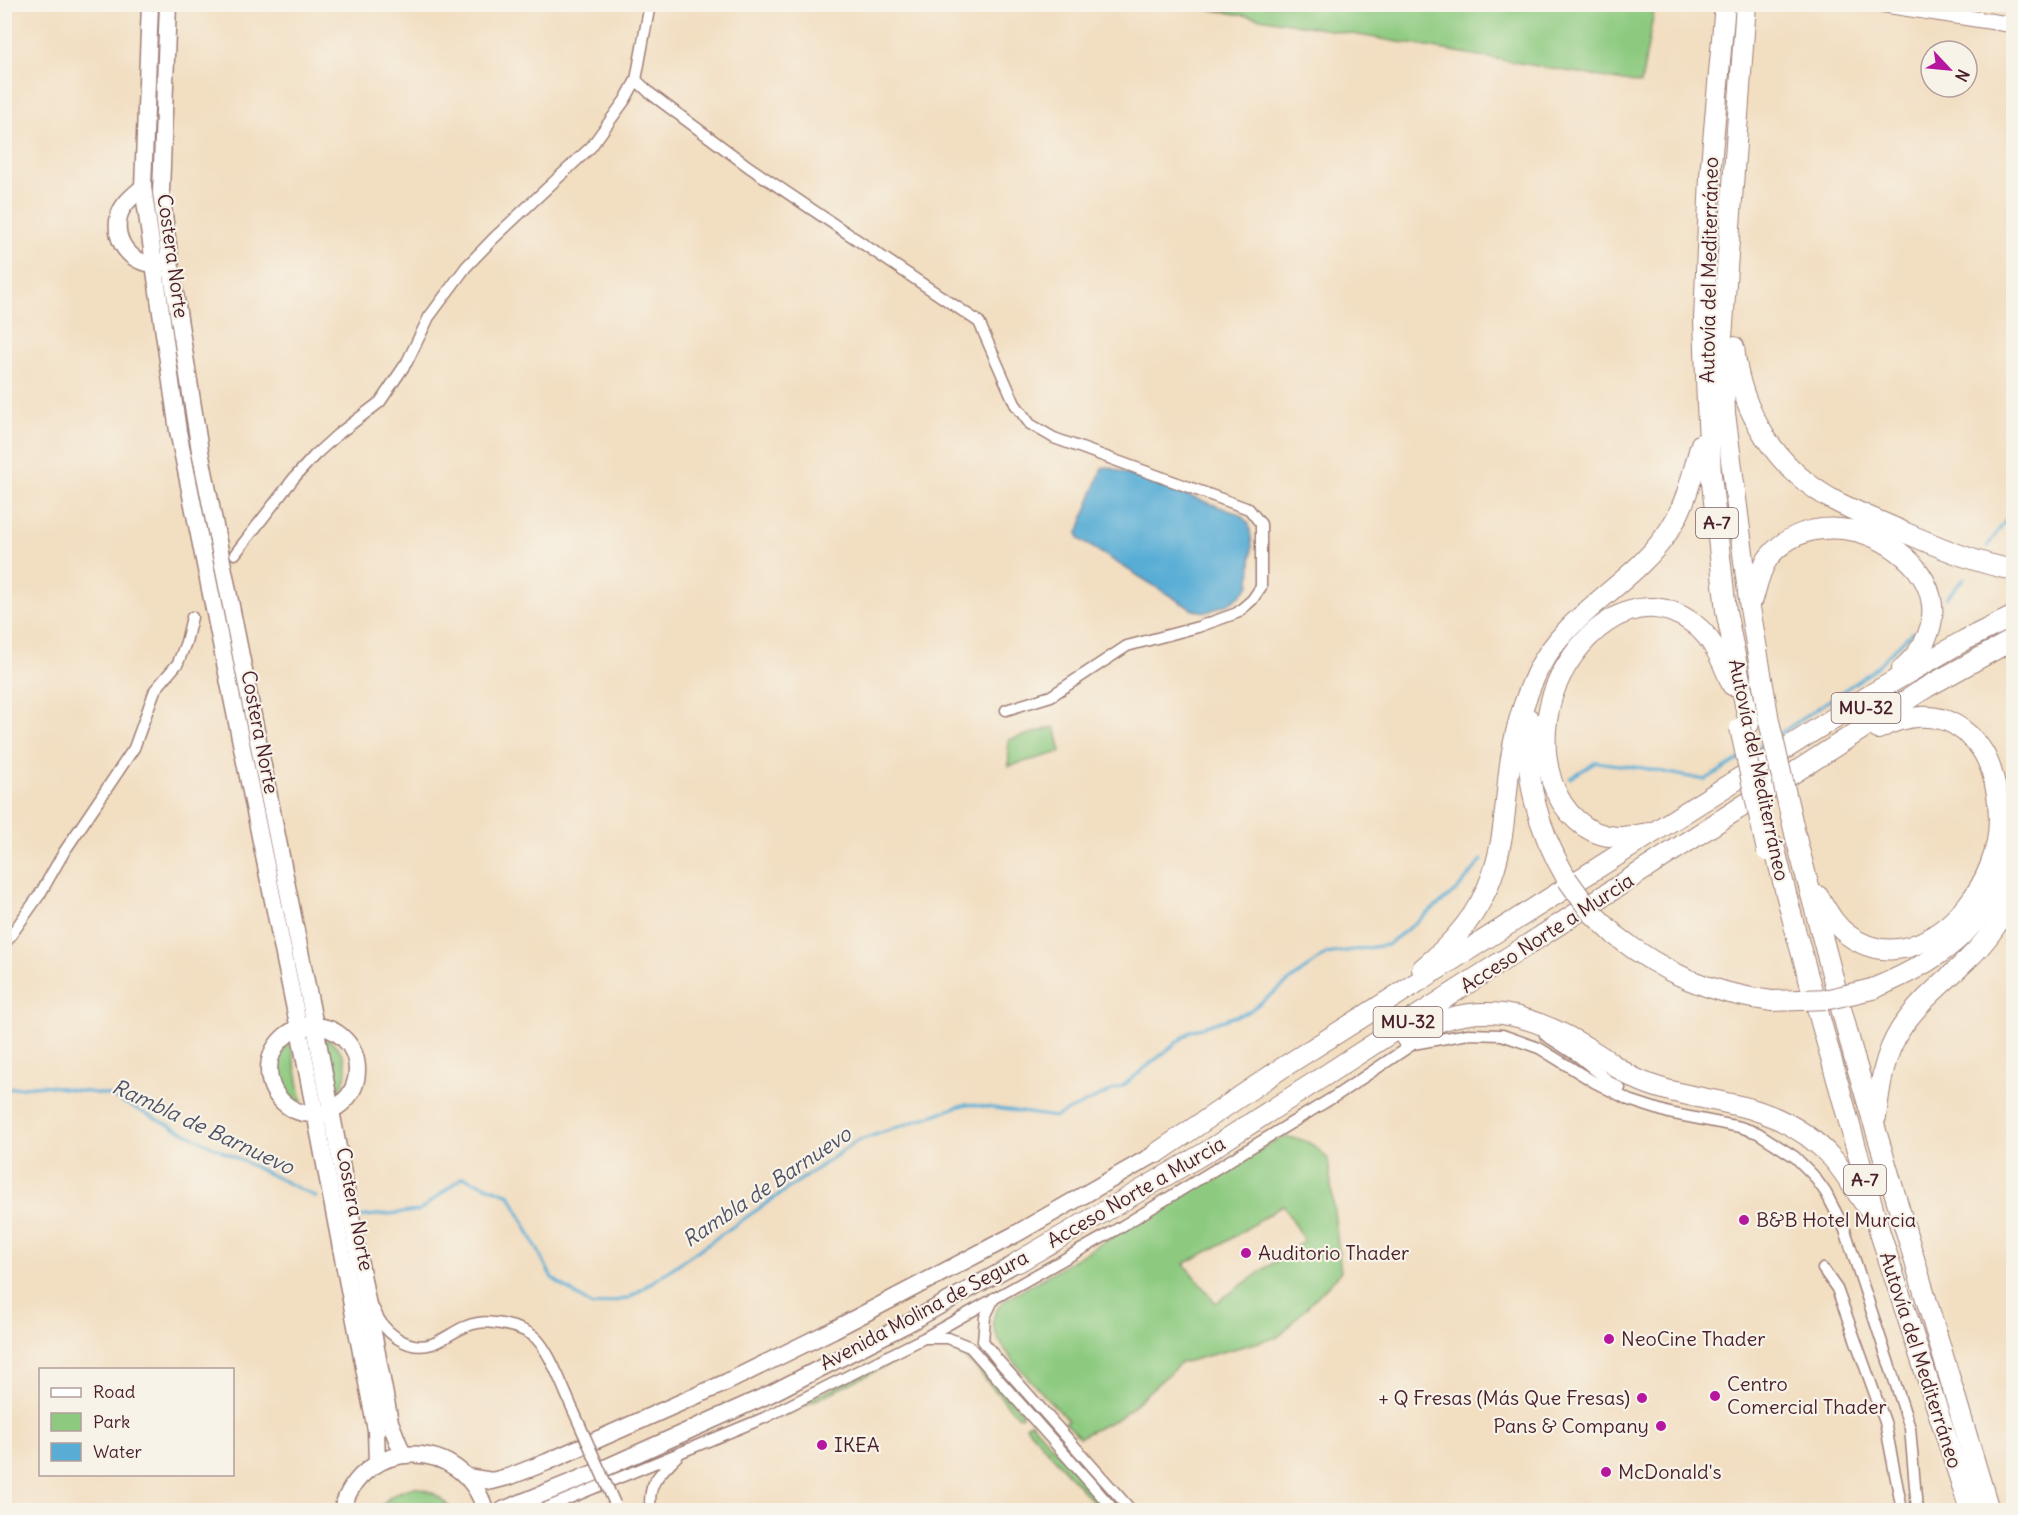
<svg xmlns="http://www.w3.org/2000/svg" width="2018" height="1515" font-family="Delius,sans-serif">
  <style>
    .green { fill: #8dca80; stroke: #6c7456; stroke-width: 1.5; fill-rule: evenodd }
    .water { fill: #59add5; stroke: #526680; stroke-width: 1.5 }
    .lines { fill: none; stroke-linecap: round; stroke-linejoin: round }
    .stream { stroke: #59add5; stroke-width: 3 }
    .street-casing { stroke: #9e7e76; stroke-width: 13 }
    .secondary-casing { stroke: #9e7e76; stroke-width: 17 }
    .primary-casing { stroke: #9e7e76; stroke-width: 19 }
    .highway-casing { stroke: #9e7e76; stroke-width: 22 }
    .street { stroke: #fff; stroke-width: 10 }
    .secondary { stroke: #fff; stroke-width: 15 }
    .primary { stroke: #fff; stroke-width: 16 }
    .highway { stroke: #fff; stroke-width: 20 }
    .street-bridge-casing { stroke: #9e7e76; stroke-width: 13; stroke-linecap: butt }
    .highway-bridge-casing { stroke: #9e7e76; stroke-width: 22; stroke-linecap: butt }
    .street-bridge { stroke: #fff; stroke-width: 10 }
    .highway-bridge { stroke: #fff; stroke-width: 20 }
    .poi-dot { fill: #b5179e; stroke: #f7f3e8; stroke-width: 2 }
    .labels { text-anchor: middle; stroke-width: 4.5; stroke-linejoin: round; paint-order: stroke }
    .shield { fill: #f7f3e8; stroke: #7e5f64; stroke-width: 1.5 }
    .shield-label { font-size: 18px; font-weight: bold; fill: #4a1f2b }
    .street-label { font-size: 20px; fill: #4a1f2b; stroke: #f7f3e8 }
    .poi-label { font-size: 20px; fill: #4a1f2b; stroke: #f7f3e8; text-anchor: start }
    .water-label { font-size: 21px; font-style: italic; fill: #4f5166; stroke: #f7f3e8 }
  </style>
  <rect width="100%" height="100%" fill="#f7f3e8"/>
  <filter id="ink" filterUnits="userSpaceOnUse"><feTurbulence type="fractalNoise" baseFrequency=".0167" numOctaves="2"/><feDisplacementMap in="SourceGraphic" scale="12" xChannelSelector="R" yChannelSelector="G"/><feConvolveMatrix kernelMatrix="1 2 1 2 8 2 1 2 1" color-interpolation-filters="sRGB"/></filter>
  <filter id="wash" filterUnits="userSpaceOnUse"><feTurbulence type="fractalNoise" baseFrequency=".008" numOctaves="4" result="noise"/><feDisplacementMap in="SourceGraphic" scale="24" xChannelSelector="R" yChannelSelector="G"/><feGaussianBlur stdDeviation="1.35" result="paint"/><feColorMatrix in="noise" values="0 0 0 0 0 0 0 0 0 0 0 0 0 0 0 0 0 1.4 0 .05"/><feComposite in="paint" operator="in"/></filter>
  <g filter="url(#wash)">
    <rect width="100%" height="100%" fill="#f2dec1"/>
    <g class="green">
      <polygon points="1185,5 1655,5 1641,84"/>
      <polygon points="1055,727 1061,752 1009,766 1008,740"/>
      <path d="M 323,1037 C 349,1049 353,1077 334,1097 Z"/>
      <path d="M 291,1043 L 302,1103 C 278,1091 267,1062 291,1043 Z"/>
      <path d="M 1286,1137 C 1307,1139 1314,1144 1328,1159 L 1341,1272 L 1278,1337 L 1181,1363 L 1119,1418 L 1079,1437 L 1065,1422 L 1068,1420 C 1050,1400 991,1345 993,1321 C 994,1312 998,1307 1004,1301 L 1275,1141 ZM 1283,1205 L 1304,1241 L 1216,1303 L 1184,1264 L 1229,1240 Z"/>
      <polygon points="929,1341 955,1345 972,1356 1022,1412 1022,1416 1018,1417 975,1367 951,1349 927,1346 783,1416 786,1411"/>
      <polygon points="1031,1422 1109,1510 1100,1510 1026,1426"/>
      <path d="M 415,1487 C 432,1491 441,1496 451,1510 L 378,1510 C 388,1496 398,1491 415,1487 Z"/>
    </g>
    <polygon class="water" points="1108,467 1239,514 1249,524 1252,544 1250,584 1240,596 1230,603 1207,612 1193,610 1079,539 1078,533 1102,468"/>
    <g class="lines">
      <g class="stream">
        <polyline points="1987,547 2014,508"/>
        <polyline points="1946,598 1964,578"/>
        <polyline points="1778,735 1871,672 1912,632"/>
        <polyline points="1753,751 1767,741"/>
        <polyline points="1570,778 1596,762 1643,768 1705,780 1739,759"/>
        <polyline points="4,1089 43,1085 108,1095 316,1197"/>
        <polyline points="356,1217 419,1211 463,1177 510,1195 552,1278 592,1306 629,1298 857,1141 966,1104 1055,1117 1124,1085 1191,1031 1248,1012 1326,954 1387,945 1457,890 1482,860"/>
      </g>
    </g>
  </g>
  <g filter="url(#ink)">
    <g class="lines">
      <g class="street-casing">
        <g id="street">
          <polyline points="636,80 651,94 749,167 979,322 1015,404 1030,424 1054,438 1249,509 1261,524 1261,587 1252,600 1237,613 1198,627 1127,646 1051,696 1006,710"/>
          <polyline points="235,554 294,478 315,455 337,435 380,402 407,362 429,317 466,267 494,238 591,147 625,100 636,80 650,4"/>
          <polyline points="4,945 40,894 64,852 134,748 155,690 178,663 186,642 192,617"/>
          <polyline points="1545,1035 1579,1057 1610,1082 1620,1088"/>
          <polyline points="1823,1269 1837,1289 1885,1422 1902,1510"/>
          <polyline points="994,1298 985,1317 983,1341 997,1359 1131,1510"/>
          <path d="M 374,1309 C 382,1331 407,1352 432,1344 C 448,1338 461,1325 478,1323 C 491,1320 521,1327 532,1335 C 548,1345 565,1393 574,1412"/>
          <polyline points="925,1338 948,1338 970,1347 1114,1510"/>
          <polyline points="541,1510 764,1418 924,1338 1114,1231 1337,1095 1413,1044 1468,1034 1502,1035 1539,1048 1594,1082 1629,1100 1669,1113 1740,1127 1758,1133 1795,1157 1813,1175 1826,1193 1845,1230 1910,1428 1917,1510"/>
          <path d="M 651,1510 C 646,1483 661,1473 678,1455"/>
        </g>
      </g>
      <g class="secondary-casing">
        <polyline id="secondary" points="1879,4 2014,25"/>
      </g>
      <g class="primary-casing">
        <g id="primary">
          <polyline points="150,4 143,187 178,431 299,1029 376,1430 377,1464"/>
          <polyline points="168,4 161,192 171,268 200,451 315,1026 390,1422 403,1455"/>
          <path d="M 143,187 C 134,195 122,204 119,216 C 112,242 134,269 160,262"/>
          <circle cx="313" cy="1070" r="44"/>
          <polyline points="467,1477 492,1481 511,1476 547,1462 727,1382 833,1330 1014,1235 1157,1153"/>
          <path d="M 342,1510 C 362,1436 464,1436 485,1510"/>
          <polyline points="503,1510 594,1473 770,1394 905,1325 1018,1262"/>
        </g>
      </g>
      <g class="highway-casing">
        <g id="highway">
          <polyline points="1725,4 1710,176 1704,320 1707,405 1711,474 1726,611 1749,724"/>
          <polyline points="1746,4 1722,338 1725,413 1750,608 1769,721"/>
          <path d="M 1734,347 C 1740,412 1777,470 1835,501 C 1858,513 1882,522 1906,533 C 1941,548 1976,563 2014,570"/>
          <path d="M 1753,599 C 1757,585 1760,569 1769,557 C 1835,477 2000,582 1902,669"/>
          <path d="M 1529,719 C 1524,778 1537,828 1567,879"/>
          <path d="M 1650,833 C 1640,834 1628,837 1618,837 C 1585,836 1562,811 1552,782 C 1543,754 1544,725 1552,697 C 1570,640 1634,578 1694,624 C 1713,638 1723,663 1732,685"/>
          <polyline points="1796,838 1854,1057 1989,1510"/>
          <polyline points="1774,846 1796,933 1880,1233 1970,1510"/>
          <path d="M 1818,896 C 1827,910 1834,925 1848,935 C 1905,977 1970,919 1990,866 C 2001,839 2001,809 1994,780 C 1989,760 1981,744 1964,731 C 1938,710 1905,715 1878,729"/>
          <path d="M 1615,935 C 1665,974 1709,993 1772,1001"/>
          <path d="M 1422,969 C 1453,943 1479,914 1492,876 C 1504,843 1505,807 1509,772 C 1513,738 1522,704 1537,672 C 1567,611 1634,585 1670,529 C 1687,503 1692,474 1701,444"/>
          <path d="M 1872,989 C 1949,958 1995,920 2014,837"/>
          <path d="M 1406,1038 C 1474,995 1532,1012 1596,1053 C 1609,1061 1621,1071 1634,1078 C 1665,1093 1697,1096 1731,1104 C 1771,1112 1805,1128 1833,1159 C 1846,1174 1857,1194 1870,1211"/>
          <path d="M 1876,1117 C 1880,1086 1883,1057 1900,1030 C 1918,1002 1944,983 1967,960 C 1987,941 2003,918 2014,892"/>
          <polyline points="1157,1153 1282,1068 1875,692 1965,640 2014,616"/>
          <polyline points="1018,1262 1208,1151 1927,687 2014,639"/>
        </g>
      </g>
      <use href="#street" class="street"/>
      <use href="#secondary" class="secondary"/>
      <use href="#primary" class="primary"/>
      <use href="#highway" class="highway"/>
      <g class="street-bridge-casing">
        <polyline id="street-bridge" points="574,1412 615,1504"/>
      </g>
      <g class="highway-bridge-casing">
        <g id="highway-bridge">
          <polyline points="1769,721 1796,838"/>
          <polyline points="1740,728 1767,851"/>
          <polyline points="1567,879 1590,911 1615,935"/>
          <polyline points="1772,1001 1829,999 1872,989"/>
        </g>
      </g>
      <use href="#street-bridge" class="street-bridge"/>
      <use href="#highway-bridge" class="highway-bridge"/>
    </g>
  </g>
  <g class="poi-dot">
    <circle cx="1744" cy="1220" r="6"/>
    <circle cx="1246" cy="1253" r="6"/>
    <circle cx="1609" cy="1339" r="6"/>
    <circle cx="1715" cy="1396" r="6"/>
    <circle cx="1642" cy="1398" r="6"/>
    <circle cx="1661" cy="1426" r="6"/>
    <circle cx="822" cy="1445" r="6"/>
    <circle cx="1606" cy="1472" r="6"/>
  </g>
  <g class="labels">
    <g class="shield">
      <rect x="1696" y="508" width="42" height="30" rx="4.5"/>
      <rect x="1831.5" y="693" width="69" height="30" rx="4.5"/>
      <rect x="1373.5" y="1007" width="69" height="30" rx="4.5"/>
      <rect x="1844" y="1165" width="42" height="30" rx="4.5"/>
    </g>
    <g class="shield-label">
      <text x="1717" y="529">A-7</text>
      <text x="1866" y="714">MU-32</text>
      <text x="1408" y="1028">MU-32</text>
      <text x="1865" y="1186">A-7</text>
    </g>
    <g class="street-label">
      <text transform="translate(173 256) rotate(82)" y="7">Costera Norte</text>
      <text transform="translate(1709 270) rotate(-89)" y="7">Autovía del Mediterráneo</text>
      <text transform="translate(260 732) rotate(79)" y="7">Costera Norte</text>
      <text transform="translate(1759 770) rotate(78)" y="7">Autovía del Mediterráneo</text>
      <text transform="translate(1547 933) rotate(-33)" y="7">Acceso Norte a Murcia</text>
      <text transform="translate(1136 1192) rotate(-30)" y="7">Acceso Norte a Murcia</text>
      <text transform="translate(355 1209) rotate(79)" y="7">Costera Norte</text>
      <text transform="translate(924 1310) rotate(-28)" y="7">Avenida Molina de Segura</text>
      <text transform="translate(1921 1360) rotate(72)" y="7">Autovía del Mediterráneo</text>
    </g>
    <g class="poi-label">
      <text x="1756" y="1227">B&amp;B Hotel Murcia</text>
      <text x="1258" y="1260">Auditorio Thader</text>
      <text x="1621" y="1346">NeoCine Thader</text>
      <text x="1727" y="1391">Centro<tspan x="1727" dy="23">Comercial Thader</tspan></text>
      <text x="1630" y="1405" text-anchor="end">+ Q Fresas (Más Que Fresas)</text>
      <text x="1649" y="1433" text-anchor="end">Pans &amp; Company</text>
      <text x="834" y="1452">IKEA</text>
      <text x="1618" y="1479">McDonald's</text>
    </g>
    <g class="water-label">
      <text transform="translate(203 1127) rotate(25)" y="7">Rambla de Barnuevo</text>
      <text transform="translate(767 1187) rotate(-34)" y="7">Rambla de Barnuevo</text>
    </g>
  </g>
  <rect width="2018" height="1515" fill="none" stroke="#f7f3e8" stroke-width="24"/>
  <rect x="39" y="1368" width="195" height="108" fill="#f7f3e8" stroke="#b29e9c" stroke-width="1.5"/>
  <rect x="51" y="1388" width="30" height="9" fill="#ffffff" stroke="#b29e9c" stroke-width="1.5"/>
  <text x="93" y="1398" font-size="18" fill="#4a1f2b">Road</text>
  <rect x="51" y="1413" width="30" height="18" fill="#8dca80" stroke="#b29e9c" stroke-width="1.5"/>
  <text x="93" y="1428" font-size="18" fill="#4a1f2b">Park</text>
  <rect x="51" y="1443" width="30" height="18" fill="#59add5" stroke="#b29e9c" stroke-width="1.5"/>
  <text x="93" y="1458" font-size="18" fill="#4a1f2b">Water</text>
  <g transform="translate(1949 69) rotate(116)"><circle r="28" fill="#f7f3e8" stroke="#b29e9c" stroke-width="1.5"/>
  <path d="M0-4.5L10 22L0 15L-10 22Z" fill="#b5179e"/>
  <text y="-9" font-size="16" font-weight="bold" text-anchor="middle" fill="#4a1f2b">N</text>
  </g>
</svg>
